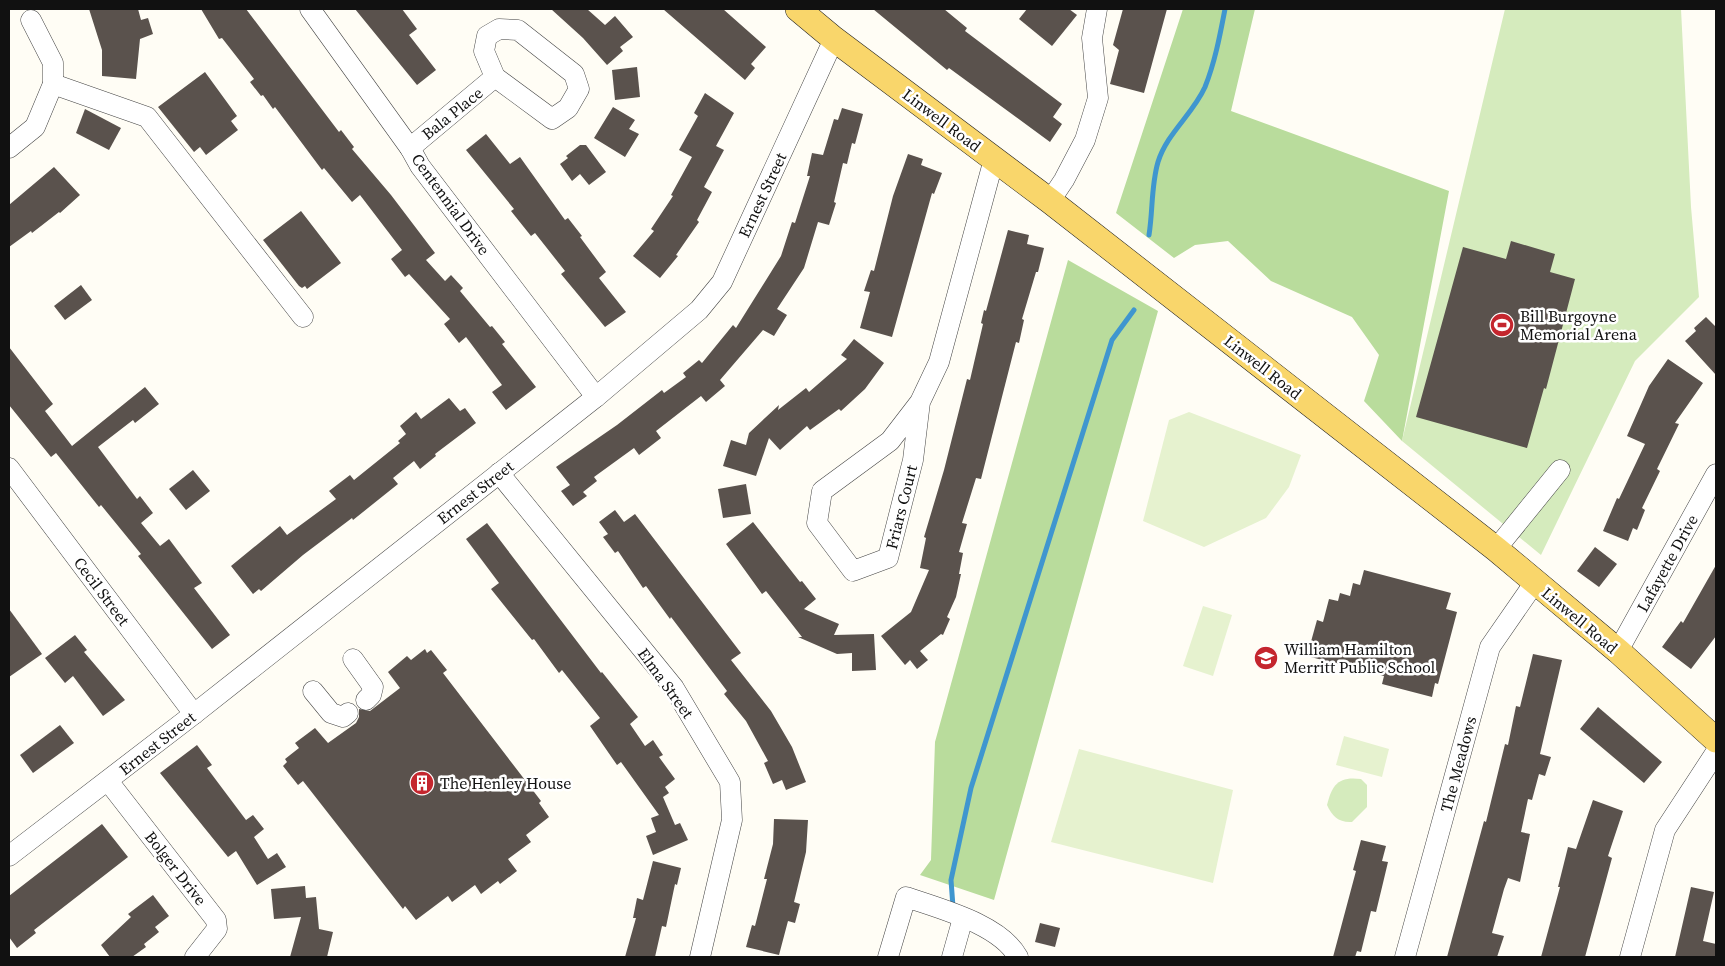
<svg xmlns="http://www.w3.org/2000/svg" width="1725" height="966" font-family="'Source Serif 4',serif">
  <style>
    .green { fill: #d5ebbd }
    .forest { fill: #b9dc9c }
    .pitch { fill: #e6f2cf }
    .lines { fill: none; stroke-linecap: round; stroke-linejoin: round }
    .stream { stroke: #3f96cf; stroke-width: 5 }
    .building { fill: #5a524d }
    .minor-casing { stroke: #444; stroke-width: 21 }
    .major-casing { stroke: #222; stroke-width: 26 }
    .minor { stroke: #fff; stroke-width: 20 }
    .major { stroke: #f9d66b; stroke-width: 25 }
    .labels { text-anchor: middle; stroke-width: 5; stroke-linejoin: round; paint-order: stroke }
    .street-label { font-size: 16px; fill: #111; stroke: #fff }
    .poi-label { font-size: 16px; fill: #111; stroke: #fff; text-anchor: start }
  </style>
  <rect width="100%" height="100%" fill="#fffdf5"/>
  <g class="green">
    <polygon points="1505,9 1681,9 1691,207 1699,297 1635,361 1541,555 1402,441"/>
    <path d="M 1361,779 L 1367,785 L 1367,807 L 1352,822 C 1339,823 1332,816 1327,805 C 1332,785 1338,776 1361,779 Z"/>
  </g>
  <g class="forest">
    <polygon points="1183,9 1255,9 1231,111 1449,191 1402,441 1364,401 1379,355 1352,317 1271,281 1228,241 1195,245 1174,258 1116,213"/>
    <polygon points="1068,260 1158,311 994,900 920,875 931,860 935,742"/>
  </g>
  <g class="pitch">
    <polygon points="1189,412 1301,455 1289,487 1266,518 1204,547 1143,521 1169,420"/>
    <polygon points="1203,606 1232,615 1213,676 1183,666"/>
    <polygon points="1344,736 1389,749 1382,777 1336,765"/>
    <polygon points="1079,749 1233,790 1213,883 1051,842"/>
  </g>
  <g class="lines">
    <g class="stream">
      <path d="M 1149,235 C 1153,210 1151,186 1158,162 C 1167,133 1193,114 1205,87 C 1215,62 1220,35 1225,9"/>
      <polyline points="953,907 951,880 971,788 1112,340 1134,310"/>
    </g>
  </g>
  <g class="building">
    <polygon points="89,9 138,9 141,20 148,18 153,34 140,39 136,79 102,76 102,50"/>
    <polygon points="201,9 246,9 314,99 339,132 341,130 354,147 352,149 391,195 435,253 426,260 445,281 451,275 463,288 460,291 490,327 492,326 505,342 502,344 536,387 506,410 492,392 502,385 466,337 459,343 444,324 450,319 409,274 405,277 391,259 402,250 360,195 352,202 324,168 322,170 275,107 273,109 263,95 261,96 250,82 254,79 222,38 219,39"/>
    <polygon points="355,9 402,9 417,29 409,35 436,70 417,85"/>
    <polygon points="551,9 587,9 605,25 615,16 633,37 620,47 623,51 607,65 583,38"/>
    <polygon points="663,9 723,9 766,47 751,64 755,68 745,80"/>
    <polygon points="873,9 944,9 967,28 965,31 1062,104 1053,117 1062,124 1050,142 949,68 947,70"/>
    <polygon points="1027,9 1069,9 1077,15 1052,46 1019,19"/>
    <polygon points="1123,9 1167,9 1144,93 1110,84 1119,50 1113,45"/>
    <polygon points="637,67 640,97 615,100 612,70"/>
    <polygon points="205,72 237,116 231,121 238,130 206,155 200,147 194,152 158,107"/>
    <polygon points="705,93 734,113 716,146 724,150 704,187 712,192 697,220 699,222 676,255 678,256 660,278 633,256 654,231 651,229 673,196 671,195 692,157 679,150 698,116 694,113"/>
    <polygon points="613,107 635,120 629,129 639,134 625,157 594,138"/>
    <polygon points="842,108 863,114 855,144 852,143 847,164 843,163 834,202 836,203 829,225 818,222 804,268 777,309 787,315 774,336 763,330 720,380 725,386 706,402 701,396 656,431 661,438 639,455 634,448 594,477 597,481 583,492 587,496 573,506 561,491 570,485 556,467 617,425 662,390 664,393 686,377 683,373 699,360 702,363 733,325 736,328 781,256 792,222 795,223 810,176 807,176 812,153 823,155 834,119 838,120"/>
    <polygon points="85,109 121,128 109,150 76,133"/>
    <polygon points="486,134 510,164 520,157 565,220 568,218 582,236 580,237 606,272 599,278 626,312 605,327 561,274 565,271 535,233 531,236 511,211 514,209 466,150"/>
    <polygon points="580,145 586,145 606,172 589,185 580,174 572,181 560,164 568,158 566,156"/>
    <polygon points="908,154 923,159 921,165 942,173 934,194 932,193 892,337 860,328 870,292 864,291 871,270 874,271 893,196"/>
    <polygon points="54,167 80,195 60,213 59,212 32,233 31,231 9,247 9,205"/>
    <polygon points="301,211 341,263 307,289 305,286 302,288 299,286 263,240"/>
    <polygon points="1008,230 1029,235 1027,244 1044,248 1038,272 1036,272 1022,319 1024,320 1019,343 1016,342 981,479 976,478 962,523 967,524 959,552 963,553 959,574 961,574 956,597 947,617 950,619 943,635 941,634 920,651 928,660 917,669 910,660 905,665 881,636 911,612 929,570 920,568 926,538 924,537 944,470 967,379 970,380 983,324 981,323 984,310 986,311"/>
    <polygon points="1511,241 1555,254 1550,272 1575,279 1546,389 1544,388 1527,448 1416,417 1463,247 1506,259"/>
    <polygon points="81,285 92,300 65,320 54,306"/>
    <polygon points="1706,317 1716,327 1716,375 1685,341 1696,331 1694,328"/>
    <polygon points="854,339 884,363 865,389 841,411 839,409 810,430 807,426 780,450 769,438 756,476 723,466 731,440 746,445 749,433 779,405 778,410 806,388 809,392 847,359 841,355"/>
    <polygon points="9,347 53,404 45,411 72,446 145,387 159,404 135,423 133,420 98,447 137,499 140,496 153,513 141,523 160,546 169,539 202,583 194,588 230,635 212,649 138,556 141,554 101,505 99,507 56,453 51,457 9,405"/>
    <polygon points="1668,359 1703,383 1675,423 1679,424 1657,469 1660,471 1642,508 1645,510 1637,530 1633,528 1628,541 1603,531 1617,498 1619,499 1645,444 1627,436 1649,386"/>
    <polygon points="449,398 460,411 465,408 476,423 435,454 436,456 420,469 414,461 393,478 398,484 353,520 352,518 303,555 261,591 259,589 253,594 231,566 280,526 287,535 336,499 329,491 350,475 354,480 400,443 398,441 406,434 400,426 416,412 421,419"/>
    <polygon points="193,470 210,491 186,510 169,489"/>
    <polygon points="746,484 751,514 723,518 718,489"/>
    <polygon points="615,510 624,522 635,514 741,653 731,660 771,711 792,747 806,782 786,790 782,780 773,784 764,763 768,761 746,721 724,694 727,691 671,617 670,619 646,586 643,588 618,551 615,553 603,537 608,534 599,522"/>
    <polygon points="753,522 800,582 802,581 816,599 804,609 839,624 834,635 874,634 876,670 852,671 852,653 837,654 798,637 802,637 766,591 762,594 726,544"/>
    <polygon points="487,523 601,673 602,672 638,717 630,724 645,746 653,740 663,755 659,757 675,779 665,787 669,793 663,797 675,825 680,823 688,840 653,855 646,836 656,832 651,818 659,815 621,762 617,765 590,726 600,718 562,670 559,673 534,639 532,640 491,589 499,583 466,539"/>
    <polygon points="1595,547 1617,564 1599,587 1577,571"/>
    <polygon points="1716,565 1716,636 1691,669 1662,647 1681,621 1683,623"/>
    <polygon points="1364,570 1451,593 1446,609 1457,612 1438,684 1435,683 1432,697 1382,684 1384,676 1307,656 1317,620 1323,622 1329,599 1338,601 1340,593 1350,596 1353,583 1360,585"/>
    <polygon points="9,609 42,654 9,677"/>
    <polygon points="75,635 87,650 84,652 125,700 103,716 73,676 65,683 45,658"/>
    <polygon points="425,649 427,653 431,650 447,670 443,673 541,801 539,803 549,817 526,835 531,842 508,859 517,871 500,884 498,881 481,894 475,885 452,902 448,896 416,920 405,906 403,909 303,781 298,785 283,766 287,762 285,759 299,748 295,743 315,728 328,743 356,723 359,717 359,709 370,711 400,688 388,672 407,656 411,660"/>
    <polygon points="1533,654 1562,660 1540,754 1551,757 1545,776 1539,774 1532,800 1528,799 1521,832 1530,834 1520,882 1508,878 1504,889 1492,933 1504,936 1497,957 1447,957 1484,821 1486,822 1505,744 1508,745 1516,706 1520,707"/>
    <polygon points="1598,707 1662,762 1644,783 1580,729"/>
    <polygon points="60,725 74,743 33,773 20,755"/>
    <polygon points="197,745 212,765 207,768 246,820 253,815 264,829 254,837 268,859 277,853 286,867 257,885 236,851 228,857 160,773"/>
    <polygon points="1593,800 1623,811 1608,856 1612,858 1585,957 1541,957 1560,887 1558,887 1568,847 1576,849"/>
    <polygon points="774,819 808,820 806,852 794,902 800,904 795,923 788,921 779,955 746,947 752,925 755,926 767,879 764,879 773,844"/>
    <polygon points="102,824 128,857 34,930 36,933 17,948 9,937 9,896"/>
    <polygon points="1361,840 1386,846 1382,861 1388,862 1383,883 1376,912 1371,911 1361,952 1357,951 1355,957 1333,957 1356,871 1353,870"/>
    <polygon points="653,861 681,868 677,885 675,884 666,927 662,926 655,957 625,957 636,918 633,918 637,898 643,900"/>
    <polygon points="305,886 306,898 316,897 319,929 333,932 327,957 290,957 301,917 274,919 271,889"/>
    <polygon points="1691,887 1714,892 1703,941 1716,944 1716,957 1675,957"/>
    <polygon points="153,895 169,916 155,927 159,932 144,944 146,947 132,957 110,957 101,945 131,917 128,914"/>
    <polygon points="1040,923 1060,928 1055,947 1035,942"/>
  </g>
  <g class="lines">
    <g class="minor-casing">
      <g id="minor">
        <polyline points="310,9 410,148 420,166 596,397"/>
        <polyline points="53,84 147,117 303,317"/>
        <polyline points="9,148 35,127 53,84 53,63 31,20"/>
        <polyline points="410,148 495,77 552,119 568,108 579,89 574,74 518,30 499,29 487,36 484,51 495,77"/>
        <polyline points="1050,201 1064,180 1085,140 1098,98 1092,38 1097,9"/>
        <polyline points="920,402 913,460 888,558 853,571 817,523 822,491 890,441 920,402 939,362 994,159"/>
        <polyline points="9,468 194,714"/>
        <polyline points="499,473 674,688 730,782 732,820 700,957"/>
        <polyline points="1496,549 1560,470"/>
        <polyline points="1618,651 1716,474"/>
        <polyline points="353,659 373,687 371,695 366,700"/>
        <polyline points="313,691 331,713 343,717 348,713"/>
        <polyline points="108,781 216,920 217,929 195,957"/>
        <polyline points="9,856 194,714 596,397 699,310 722,282 834,39"/>
        <path d="M 888,957 L 906,897 C 940,909 1000,924 1018,957"/>
        <polyline points="952,957 963,918"/>
        <polyline points="1405,957 1490,647 1535,582"/>
        <polyline points="1630,957 1665,830 1716,752"/>
      </g>
    </g>
    <g class="major-casing">
      <polyline id="major" points="798,9 834,39 1050,201 1496,549 1618,651 1716,740"/>
    </g>
    <use href="#minor" class="minor"/>
    <use href="#major" class="major"/>
  </g>
  <defs>
    <g id="stadium-disc" transform="scale(1.25)"><circle r="9.5" fill="#c4262e" stroke="#fff"/><path d="M0-5a6.5 5 0 1 0 0 10a6.5 5 0 1 0 0-10ZM-3.5-1.8h7v3.6h-7Z" fill="#fff"/></g>
    <g id="school-disc" transform="scale(1.25)"><circle r="9.5" fill="#c4262e" stroke="#fff"/><path d="M0-5L7-2L0 1L-7-2ZM-4 1L0 2.5L4 1V4Q0 6-4 4Z" fill="#fff"/></g>
    <g id="building-disc" transform="scale(1.25)"><circle r="9.5" fill="#c4262e" stroke="#fff"/><path d="M-4-6H4V6H1V3H-1V6H-4ZM-2.5-4.3h1.7v1.8h-1.7ZM.8-4.3h1.7v1.8H.8ZM-2.5-1h1.7V.8h-1.7ZM.8-1h1.7V.8H.8Z" fill="#fff"/></g>
  </defs>
  <g fill-rule="evenodd">
    <use href="#stadium-disc" x="1502" y="325"/>
    <use href="#school-disc" x="1266" y="658"/>
    <use href="#building-disc" x="422" y="783"/>
  </g>
  <g class="labels">
    <g class="street-label">
      <text transform="translate(452 113) rotate(-39)" y="6">Bala Place</text>
      <text transform="translate(942 120) rotate(37)" y="6">Linwell Road</text>
      <text transform="translate(762 195) rotate(-65)" y="6">Ernest Street</text>
      <text transform="translate(451 204) rotate(54)" y="6">Centennial Drive</text>
      <text transform="translate(1263 367) rotate(38)" y="6">Linwell Road</text>
      <text transform="translate(475 492) rotate(-38)" y="6">Ernest Street</text>
      <text transform="translate(901 507) rotate(-76)" y="6">Friars Court</text>
      <text transform="translate(1667 563) rotate(-61)" y="6">Lafayette Drive</text>
      <text transform="translate(102 591) rotate(53)" y="6">Cecil Street</text>
      <text transform="translate(1580 620) rotate(40)" y="6">Linwell Road</text>
      <text transform="translate(666 683) rotate(54)" y="6">Elma Street</text>
      <text transform="translate(157 743) rotate(-38)" y="6">Ernest Street</text>
      <text transform="translate(1458 764) rotate(-75)" y="6">The Meadows</text>
      <text transform="translate(176 868) rotate(52)" y="6">Bolger Drive</text>
    </g>
    <g class="poi-label">
      <text x="1520" y="322">Bill Burgoyne<tspan x="1520" dy="18">Memorial Arena</tspan></text>
      <text x="1284" y="655">William Hamilton<tspan x="1284" dy="18">Merritt Public School</tspan></text>
      <text x="440" y="789">The Henley House</text>
    </g>
  </g>
  <rect width="1725" height="966" fill="none" stroke="#111111" stroke-width="20"/>
</svg>
